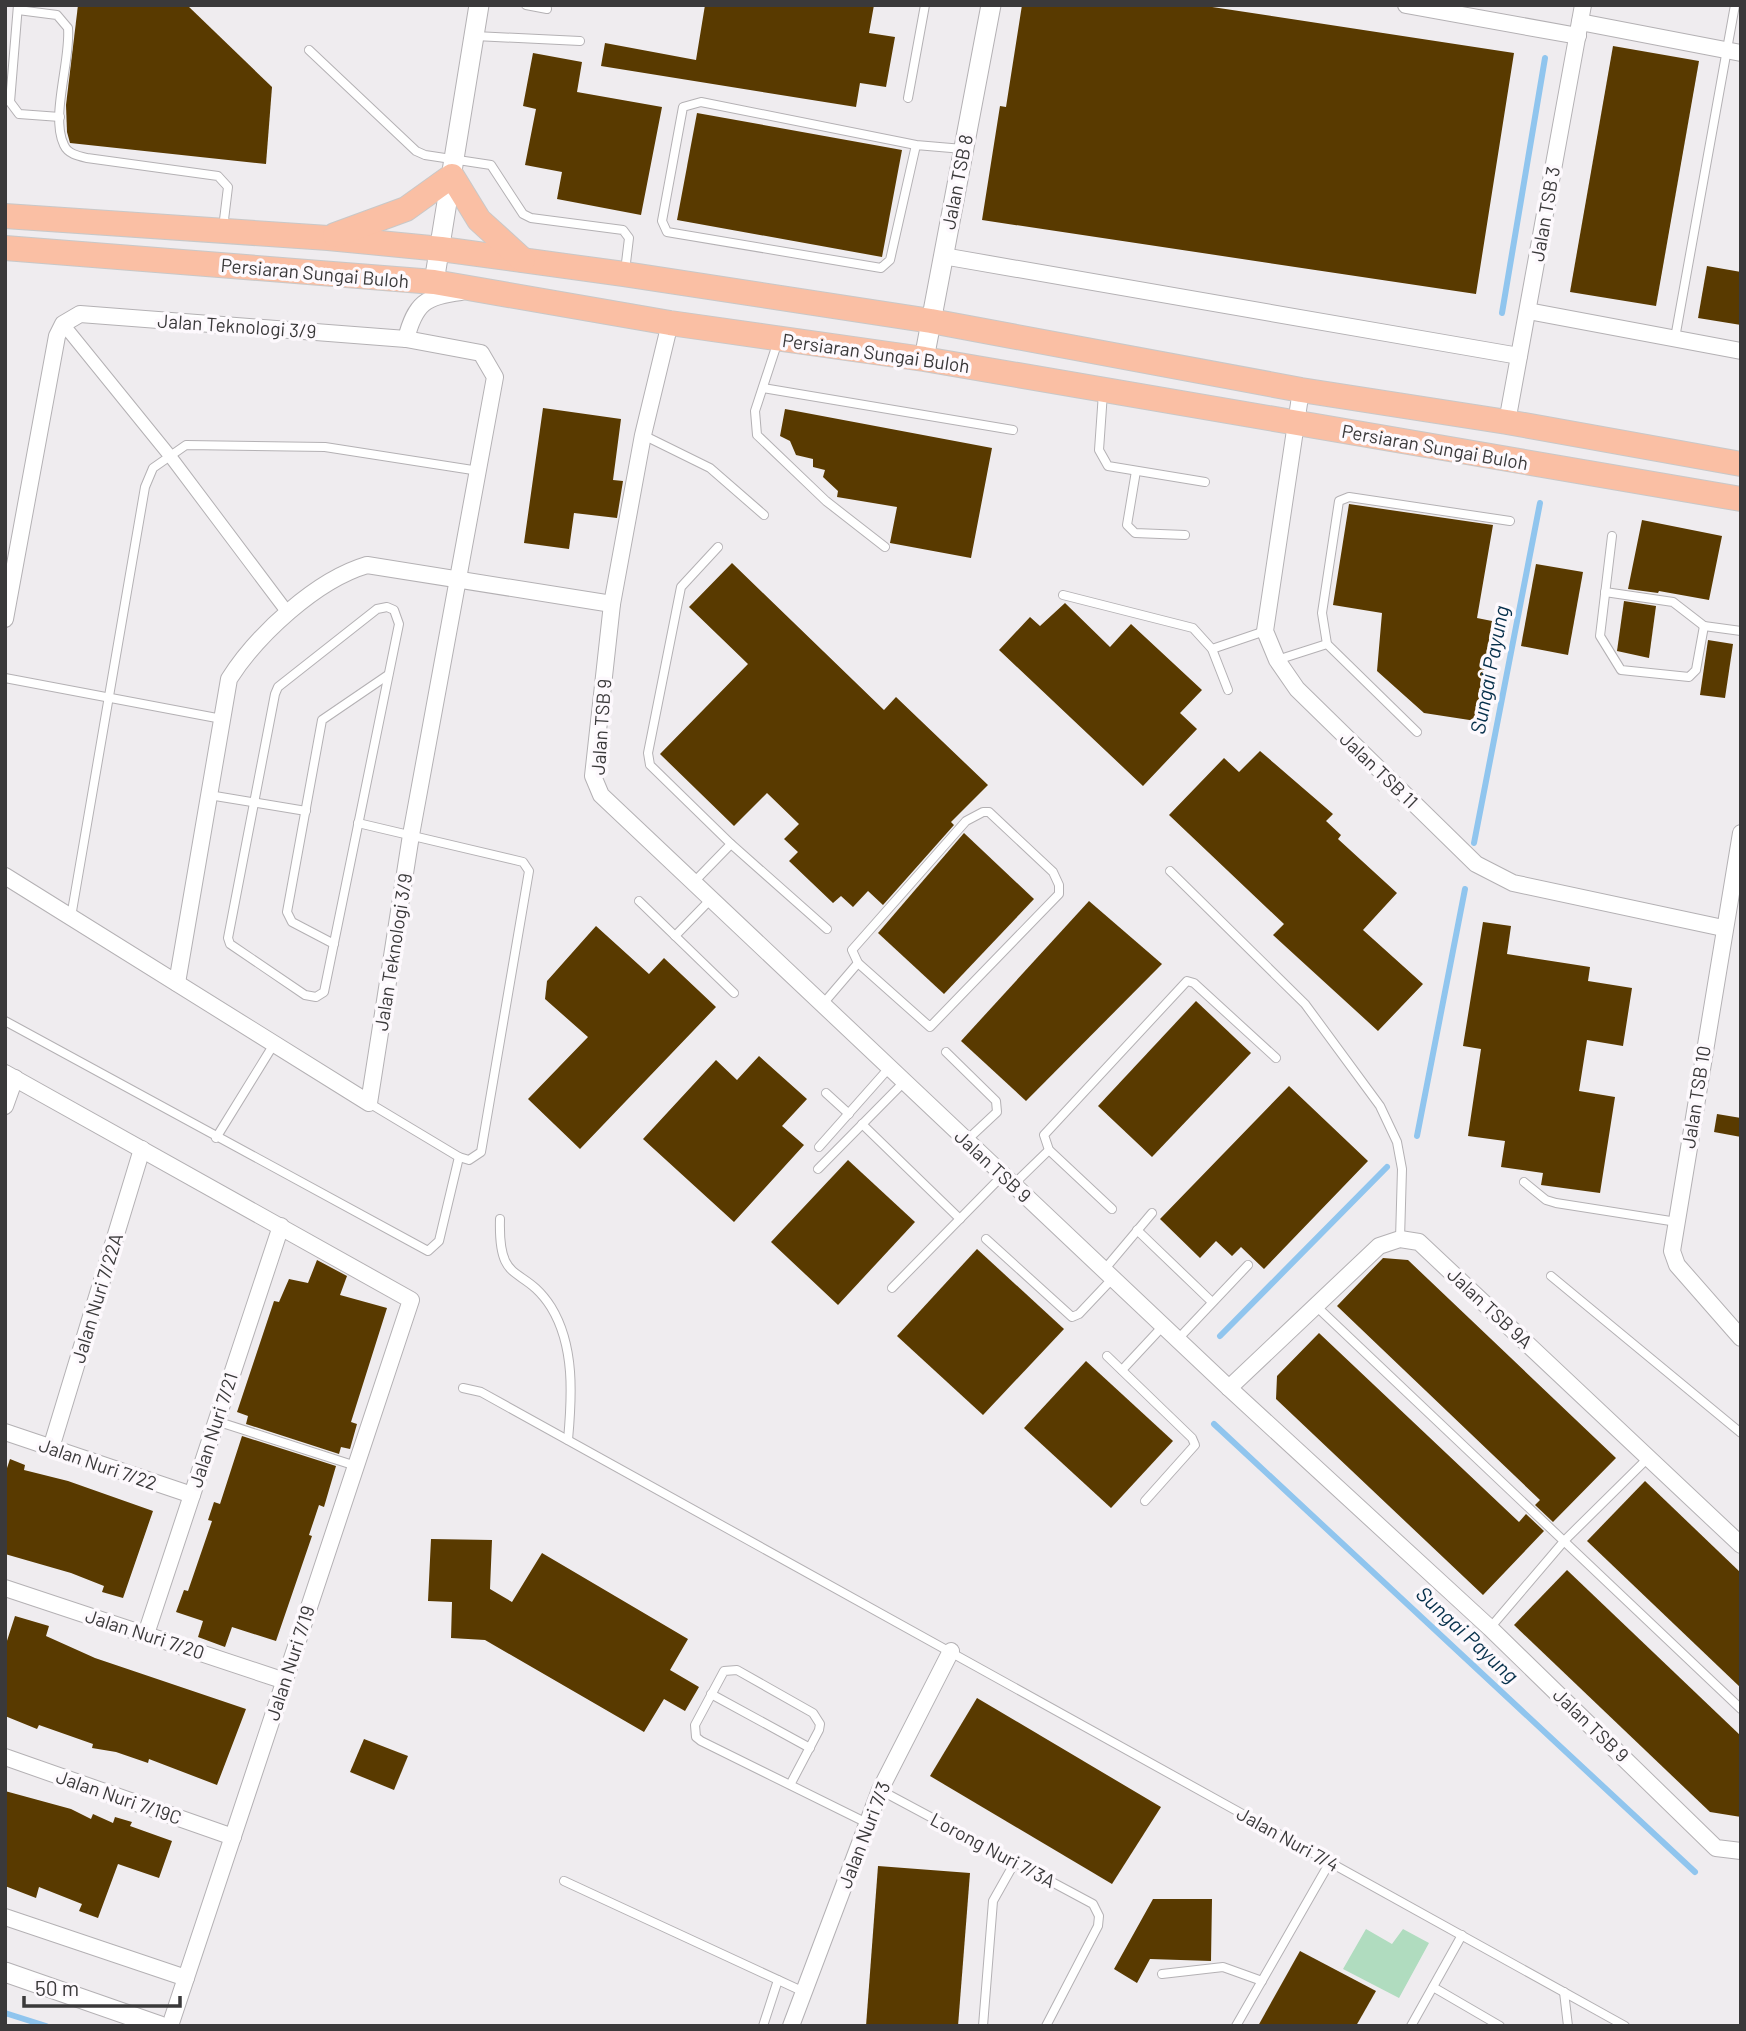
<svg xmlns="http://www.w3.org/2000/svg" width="1746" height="2031" font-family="Barlow,sans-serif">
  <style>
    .green { fill: #b0dcbf }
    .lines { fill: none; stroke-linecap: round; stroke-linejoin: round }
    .stream { stroke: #90c5ee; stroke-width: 6 }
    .building { fill: #593a00 }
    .service-casing { stroke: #b4b1b4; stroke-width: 10 }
    .pedestrian-casing { stroke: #b4b1b4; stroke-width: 14 }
    .minor-casing { stroke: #b4b1b4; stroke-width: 18 }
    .tertiary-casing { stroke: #b4b1b4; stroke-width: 21 }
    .primary-casing { stroke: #c8c8c8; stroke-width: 26 }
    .service { stroke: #fff; stroke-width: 8 }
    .pedestrian { stroke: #fff; stroke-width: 12 }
    .minor { stroke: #fff; stroke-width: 16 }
    .tertiary { stroke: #fff; stroke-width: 19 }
    .primary { stroke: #fabfa4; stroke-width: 24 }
    .labels { text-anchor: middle; stroke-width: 7; stroke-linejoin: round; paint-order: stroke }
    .street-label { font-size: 19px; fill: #3a393a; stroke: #fdf9fd }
    .water-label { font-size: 21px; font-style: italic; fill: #06304b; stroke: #fdf9fd }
  </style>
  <rect width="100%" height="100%" fill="#efecef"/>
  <polygon class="green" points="1366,1929 1392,1944 1403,1929 1429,1943 1399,1998 1343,1969"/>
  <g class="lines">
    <g class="stream">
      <polyline points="1502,313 1545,58"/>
      <polyline points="1474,843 1540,503"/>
      <polyline points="1417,1136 1465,889"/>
      <polyline points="1220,1336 1387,1167"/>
      <polyline points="1214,1424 1695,1872"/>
      <polyline points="5,2013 46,2026"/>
    </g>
  </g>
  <g class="building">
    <polygon points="78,5 187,5 272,87 266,164 70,143 67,132 66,105"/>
    <polygon points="705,5 874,5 869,33 895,37 886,87 860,83 856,107 601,66 605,43 696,60"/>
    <polygon points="1022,5 1199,5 1514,53 1476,294 982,220 1000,106 1006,107"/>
    <polygon points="1613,46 1699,61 1656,306 1570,292"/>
    <polygon points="533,53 582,62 577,92 662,107 641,215 557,199 562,172 525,165 536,109 523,106"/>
    <polygon points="697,113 902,150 882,257 677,220"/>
    <polygon points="1707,266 1741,272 1741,325 1698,318"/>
    <polygon points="543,408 621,419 613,480 623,481 617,518 574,513 569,549 524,543"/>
    <polygon points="785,409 992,448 971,558 890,543 897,507 837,497 838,491 823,477 825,470 813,467 813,459 796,455 790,441 780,436"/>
    <polygon points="1349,504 1493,525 1477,618 1492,621 1476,721 1424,713 1377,671 1382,613 1333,605"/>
    <polygon points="1642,520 1722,536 1709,600 1659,591 1658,593 1628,589"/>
    <polygon points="732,563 884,710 896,697 988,785 951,822 954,825 883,905 868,891 853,907 841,896 833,903 789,861 798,852 784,839 799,824 767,793 734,826 660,754 748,664 689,607"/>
    <polygon points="1536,564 1583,572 1568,655 1521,646"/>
    <polygon points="1624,601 1656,606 1649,658 1617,651"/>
    <polygon points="1065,603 1110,647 1131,624 1202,690 1180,713 1197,729 1143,786 999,650 1030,617 1040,626"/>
    <polygon points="1708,640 1733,644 1725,698 1700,695"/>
    <polygon points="1260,751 1333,814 1326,821 1341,835 1338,839 1397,893 1363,930 1423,984 1378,1031 1273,935 1284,924 1169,815 1224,758 1239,772"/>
    <polygon points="964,833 1034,899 944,994 878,933"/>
    <polygon points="1089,901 1162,964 1026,1101 961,1041"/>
    <polygon points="1483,922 1511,926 1507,954 1590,967 1588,981 1632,988 1623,1046 1587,1040 1579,1091 1615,1097 1600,1193 1541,1185 1543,1173 1501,1167 1505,1141 1468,1136 1481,1049 1463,1046"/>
    <polygon points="596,926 649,974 664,958 716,1007 580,1149 528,1099 588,1037 545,999 547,981"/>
    <polygon points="1196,1001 1251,1053 1152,1157 1098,1106"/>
    <polygon points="759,1056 807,1099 782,1126 804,1145 734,1222 643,1139 716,1060 737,1080"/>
    <polygon points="1289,1086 1368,1161 1264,1269 1241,1247 1232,1256 1216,1241 1200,1258 1160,1219"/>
    <polygon points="1717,1114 1741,1118 1741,1137 1714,1132"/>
    <polygon points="848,1160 915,1222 838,1305 771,1242"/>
    <polygon points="977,1249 1064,1329 983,1415 897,1336"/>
    <polygon points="1383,1258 1408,1260 1616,1458 1553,1522 1535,1505 1540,1500 1337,1306"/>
    <polygon points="317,1260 347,1276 340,1295 387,1308 351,1422 357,1424 350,1449 341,1447 339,1454 246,1424 248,1416 237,1412 274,1301 279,1302 289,1279 308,1283"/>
    <polygon points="1319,1333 1519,1522 1526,1514 1544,1531 1483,1595 1276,1399 1277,1376"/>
    <polygon points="1086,1361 1173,1441 1111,1508 1024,1428"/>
    <polygon points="242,1436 336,1466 324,1507 319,1505 309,1535 312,1536 276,1641 232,1627 225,1647 198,1637 203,1621 176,1612 184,1590 188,1591 212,1521 208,1520 214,1502 220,1504"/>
    <polygon points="10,1459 25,1465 24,1470 68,1481 153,1511 123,1598 102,1592 104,1586 71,1573 5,1554 5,1474"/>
    <polygon points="1645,1481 1741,1573 1741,1688 1587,1541"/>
    <polygon points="431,1539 492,1540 490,1589 512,1602 542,1553 688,1639 670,1670 699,1687 685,1711 664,1699 644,1732 485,1640 451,1638 452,1602 428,1601"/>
    <polygon points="1567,1570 1741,1736 1741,1817 1710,1812 1514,1625"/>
    <polygon points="15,1616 49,1626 46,1636 95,1658 246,1709 217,1785 149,1759 148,1763 116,1752 92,1748 93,1744 39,1725 37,1729 5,1716 5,1647"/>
    <polygon points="977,1698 1161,1807 1112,1884 930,1776"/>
    <polygon points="364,1739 408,1756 394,1790 350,1772"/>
    <polygon points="5,1791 71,1809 91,1819 93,1814 113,1823 115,1817 132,1822 130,1826 172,1841 159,1878 118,1864 98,1918 79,1911 82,1904 39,1887 36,1898 5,1886"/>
    <polygon points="878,1866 970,1873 958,2026 866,2026"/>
    <polygon points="1153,1899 1212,1899 1211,1961 1150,1959 1137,1983 1114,1969"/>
    <polygon points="1300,1951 1376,1991 1356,2026 1258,2026"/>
  </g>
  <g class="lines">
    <g class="service-casing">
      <g id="service">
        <polyline points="18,5 10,102 19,114 60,117"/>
        <polyline points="526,5 547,9"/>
        <path d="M 18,10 L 57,15 L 68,28 C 71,60 50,117 64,145 C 68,154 78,156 87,158 L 218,176 L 228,187 L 223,228"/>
        <polyline points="475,36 580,41"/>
        <polyline points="309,50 416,151 425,155 491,165 523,214 531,218 623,230 629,238 625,271"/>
        <polyline points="908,98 925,5"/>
        <polyline points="916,145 890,260 881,268 667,232 662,221 683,107 701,102 916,145 963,149"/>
        <polyline points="1675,338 1735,5"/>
        <polyline points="778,341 755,411 757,435 826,501 885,547"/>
        <polyline points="763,388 1013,430"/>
        <polyline points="1103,393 1099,450 1108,466 1205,482"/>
        <polyline points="643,435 710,468 764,515"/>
        <polyline points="1136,471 1127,525 1135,533 1185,535"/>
        <polyline points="1612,536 1600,636 1621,670 1689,677 1696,670 1704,626"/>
        <polyline points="718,547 681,587 648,753 650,765 731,844 827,929"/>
        <polyline points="1605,592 1673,602 1704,626 1741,631"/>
        <polyline points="1063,595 1193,628 1212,649 1228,690"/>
        <polygon points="387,607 394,610 399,624 324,992 316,997 305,995 230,944 228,938 275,694 278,687 377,609"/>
        <polyline points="1212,649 1265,631"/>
        <polyline points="1277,660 1327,644"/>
        <polyline points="5,678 222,719"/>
        <polyline points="1417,732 1327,644 1322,613 1339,501 1349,497 1510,521"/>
        <polyline points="209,795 306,811"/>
        <polygon points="983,812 989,812 1053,872 1059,885 1059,894 930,1027 858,963 852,950 966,821"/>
        <polyline points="358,823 523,862 529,871 481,1152 469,1160 459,1157 369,1103"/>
        <polyline points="1170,871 1305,1004 1380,1106 1397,1142 1402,1169 1400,1239"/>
        <polyline points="693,883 731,844"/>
        <polyline points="639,901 734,993"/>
        <polyline points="71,917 145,487 153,468 186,445 325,447 479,471"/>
        <polyline points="675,936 710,900"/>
        <polyline points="334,944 292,922 287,912 322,720 388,675"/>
        <polyline points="822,1005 858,963"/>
        <polyline points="5,1021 428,1251 439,1241 459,1157"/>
        <polyline points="946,1052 996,1101 997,1112 966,1141"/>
        <polyline points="826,1093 849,1114"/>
        <polyline points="862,1124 960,1219"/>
        <polyline points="216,1138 274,1044"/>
        <polyline points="819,1147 889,1068"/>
        <polyline points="818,1169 904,1082"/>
        <polyline points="1524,1182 1546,1200 1556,1203 1677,1222"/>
        <polyline points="1013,1185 1049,1150"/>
        <polyline points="1112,1209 1049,1150 1044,1135 1187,981 1194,983 1276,1058"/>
        <path d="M 500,1219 C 498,1288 523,1263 551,1307 C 575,1346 572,1396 568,1440"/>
        <polyline points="1137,1230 1212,1302"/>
        <polyline points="986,1239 1072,1317 1079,1314 1113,1278"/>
        <polyline points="1104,1270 1152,1213"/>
        <polyline points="1551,1276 1741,1433"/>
        <polyline points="892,1288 1003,1175"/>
        <polyline points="1316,1306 1741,1709"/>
        <polyline points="1178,1339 1248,1265"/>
        <polyline points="1107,1356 1192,1438 1195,1445 1145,1501"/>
        <polyline points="1122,1370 1163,1326"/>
        <polyline points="463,1388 481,1392 1625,2026"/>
        <polyline points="216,1421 356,1466"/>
        <polyline points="1490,1628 1565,1540 1648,1458"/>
        <polyline points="711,1694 810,1748"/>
        <polyline points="790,1785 819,1730 820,1724 813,1713 737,1670 724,1671 695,1725 696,1737 701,1741 867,1823"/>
        <polyline points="880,1790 1093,1904 1099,1916 1098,1926 1046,2026"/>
        <polyline points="564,1881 804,1992"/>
        <polyline points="1162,1974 1223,1967 1262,1981"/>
        <polyline points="1433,1987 1500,2026"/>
        <polyline points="1564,1992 1568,2026"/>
        <polyline points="763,2026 778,1980"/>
        <polyline points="983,2026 993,1901 1015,1862"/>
        <polyline points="1236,2026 1330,1862"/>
        <polyline points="1411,2026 1462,1935"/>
      </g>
    </g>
    <g class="pedestrian-casing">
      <polyline id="pedestrian" points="63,324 170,456 288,613"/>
    </g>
    <g class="minor-casing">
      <g id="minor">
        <polyline points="1406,5 1578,36"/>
        <polyline points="1580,22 1741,53"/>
        <polyline points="943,256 1519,356"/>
        <polyline points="1528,311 1741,351"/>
        <polyline points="670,323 643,435 612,604 593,776 601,795 1229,1388 1490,1628 1716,1848 1741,1851"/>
        <path d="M 406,339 C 415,304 425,296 461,292"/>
        <polyline points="1301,390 1265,631 1277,660 1297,689 1476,864 1513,883 1723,928"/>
        <polyline points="1507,422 1583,5"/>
        <polyline points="5,619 57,336 63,324 80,314 406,339 481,353 495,377 411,835 369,1103 5,876"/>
        <polyline points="1741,833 1672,1251 1677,1265 1741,1338"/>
        <path d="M 177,983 L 229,679 C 257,635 316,580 367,565 L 612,604"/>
        <polyline points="5,1073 411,1300 170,2026"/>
        <polyline points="5,1106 15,1078"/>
        <polyline points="1229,1388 1379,1246 1400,1239 1419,1242 1741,1545"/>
        <polyline points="5,1432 192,1495"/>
        <polyline points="51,1448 142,1149"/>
        <polyline points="5,1588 285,1681"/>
        <polyline points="146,1634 281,1226"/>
        <polyline points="5,1757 233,1837"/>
        <polyline points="5,1917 186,1978"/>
        <polyline points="791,2026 880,1790 951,1651"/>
      </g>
    </g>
    <g class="tertiary-casing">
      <g id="tertiary">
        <polyline points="434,282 479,5"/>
        <polyline points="924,359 991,5"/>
        <polyline points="5,1972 160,2026"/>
      </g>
    </g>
    <g class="primary-casing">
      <g id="primary">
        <polyline points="5,216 328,238 441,249 624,274 931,321 1301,390 1507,422 1741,464"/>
        <polyline points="335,235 406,209 452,176 479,220 523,260"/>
        <polyline points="5,248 434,282 670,323 924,359 1741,499"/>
      </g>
    </g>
    <use href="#service" class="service"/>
    <use href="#pedestrian" class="pedestrian"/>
    <use href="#minor" class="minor"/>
    <use href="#tertiary" class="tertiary"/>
    <use href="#primary" class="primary"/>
  </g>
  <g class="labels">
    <g class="street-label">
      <text transform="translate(957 182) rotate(-79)" y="7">Jalan TSB 8</text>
      <text transform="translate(1545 214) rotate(-80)" y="7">Jalan TSB 3</text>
      <text transform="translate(315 273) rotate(5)" y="7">Persiaran Sungai Buloh</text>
      <text transform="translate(237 326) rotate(4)" y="7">Jalan Teknologi 3/9</text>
      <text transform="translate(876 353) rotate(8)" y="7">Persiaran Sungai Buloh</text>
      <text transform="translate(1435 447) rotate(10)" y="7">Persiaran Sungai Buloh</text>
      <text transform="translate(601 727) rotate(-86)" y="7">Jalan TSB 9</text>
      <text transform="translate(1379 770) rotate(44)" y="7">Jalan TSB 11</text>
      <text transform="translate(393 952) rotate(-81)" y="7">Jalan Teknologi 3/9</text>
      <text transform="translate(1696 1097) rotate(-81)" y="7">Jalan TSB 10</text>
      <text transform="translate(993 1166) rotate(43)" y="7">Jalan TSB 9</text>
      <text transform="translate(97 1298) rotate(-73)" y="7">Jalan Nuri 7/22A</text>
      <text transform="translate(1490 1308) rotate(43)" y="7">Jalan TSB 9A</text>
      <text transform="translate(213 1430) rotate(-72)" y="7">Jalan Nuri 7/21</text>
      <text transform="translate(98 1464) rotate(19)" y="7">Jalan Nuri 7/22</text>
      <text transform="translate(145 1634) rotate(18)" y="7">Jalan Nuri 7/20</text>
      <text transform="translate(290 1663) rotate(-72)" y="7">Jalan Nuri 7/19</text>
      <text transform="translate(1591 1725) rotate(44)" y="7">Jalan TSB 9</text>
      <text transform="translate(119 1797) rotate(19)" y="7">Jalan Nuri 7/19C</text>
      <text transform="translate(864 1835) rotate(-69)" y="7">Jalan Nuri 7/3</text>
      <text transform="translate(1288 1839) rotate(29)" y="7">Jalan Nuri 7/4</text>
      <text transform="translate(993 1850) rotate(28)" y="7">Lorong Nuri 7/3A</text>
    </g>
    <g class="water-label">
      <text transform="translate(1490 670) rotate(-79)" y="7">Sungai Payung</text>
      <text transform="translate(1467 1635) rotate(43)" y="7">Sungai Payung</text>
    </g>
  </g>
  <rect width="1746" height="2031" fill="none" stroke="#3a393a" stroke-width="14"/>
  <path d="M24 1996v10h156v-10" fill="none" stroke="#3a393a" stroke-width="3.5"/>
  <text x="35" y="1996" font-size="21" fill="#3a393a" stroke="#fdf9fd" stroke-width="5" paint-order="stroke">50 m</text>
</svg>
